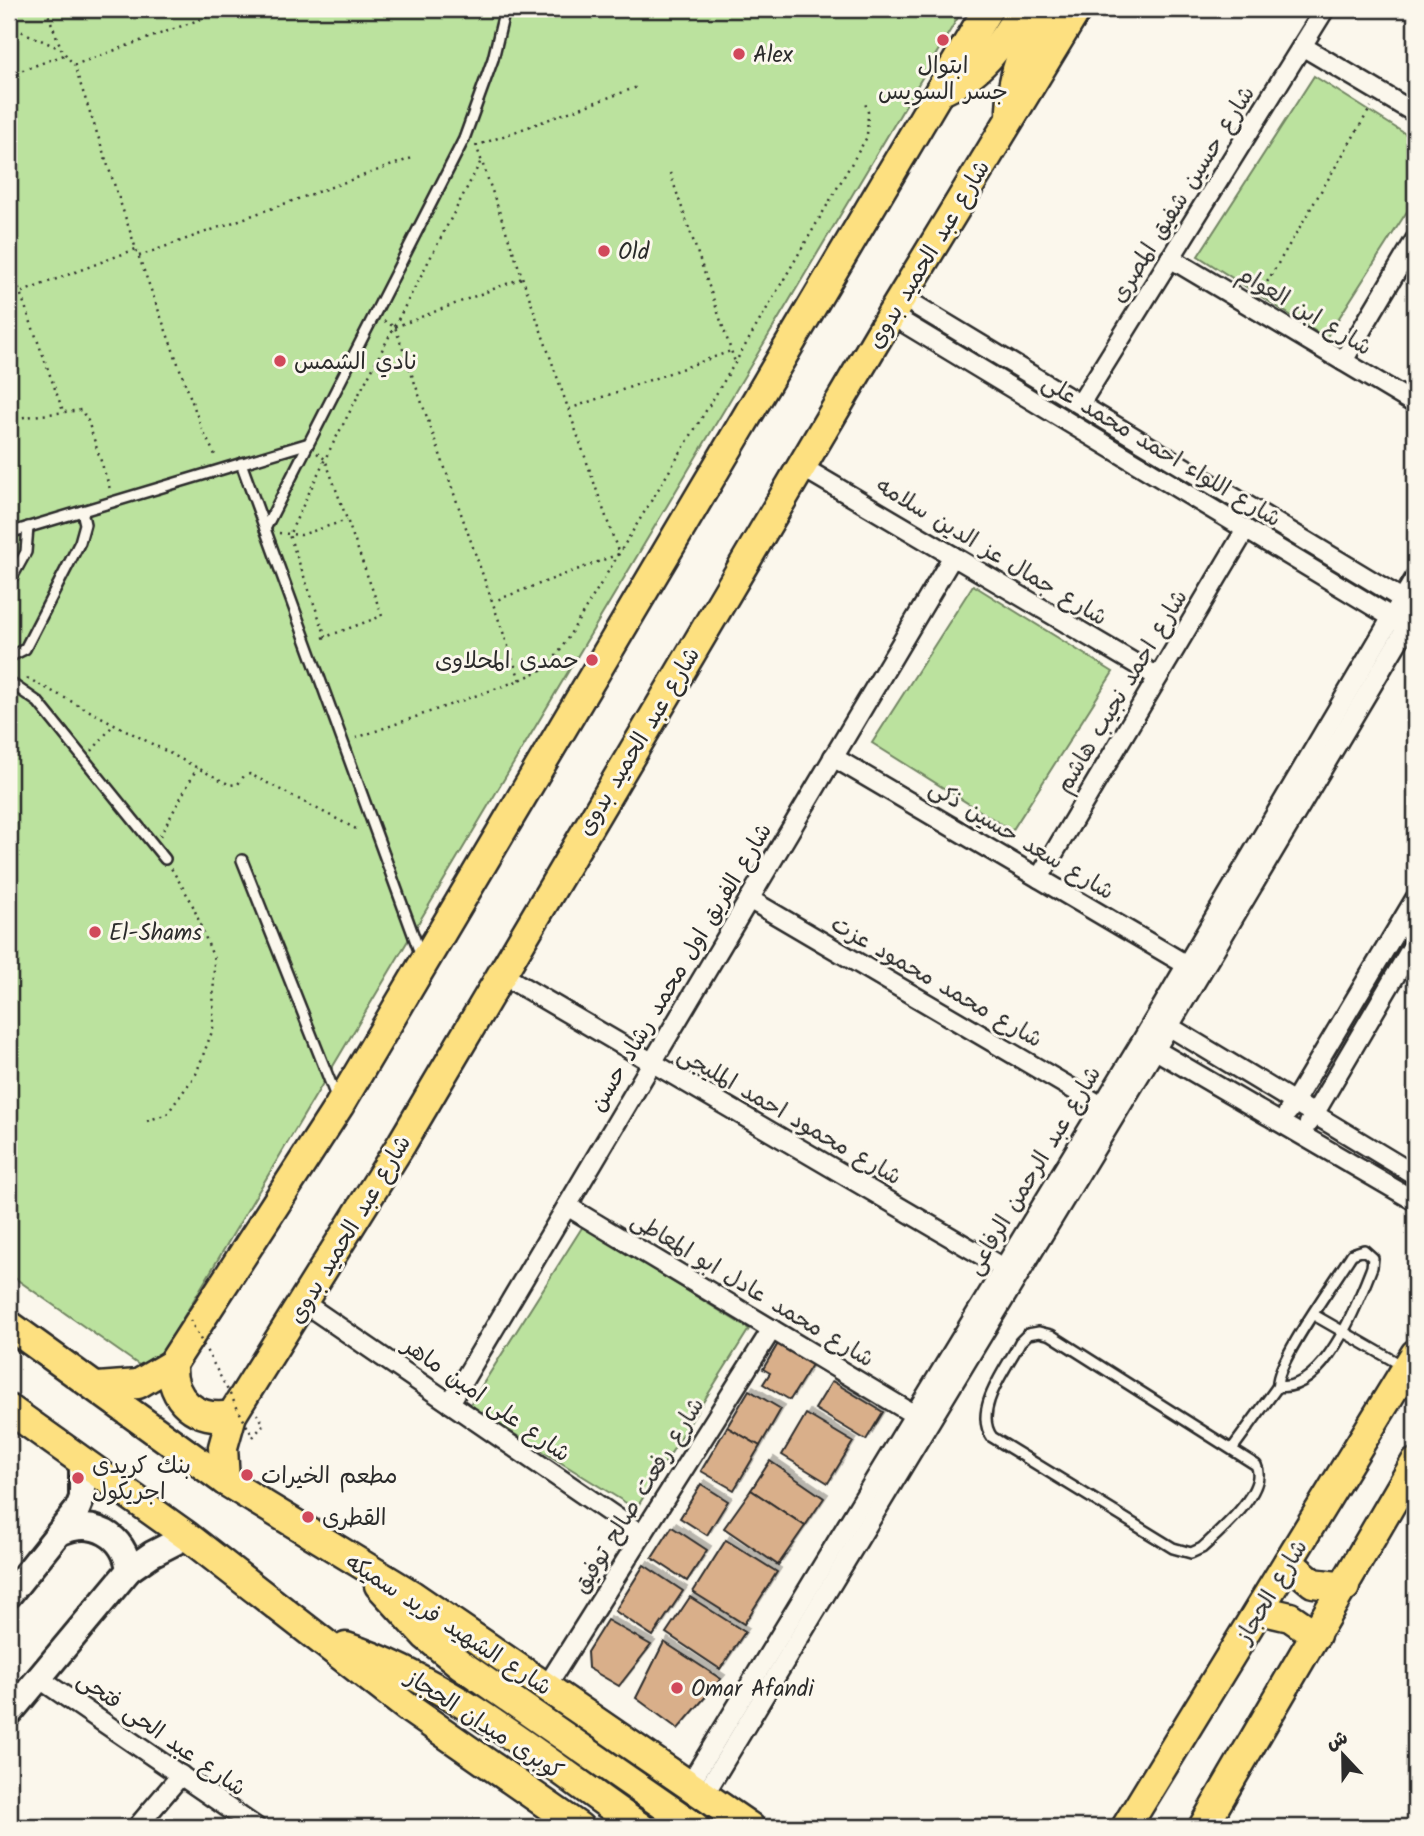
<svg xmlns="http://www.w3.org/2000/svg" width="1424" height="1836" font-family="Kalam,'Playpen Sans Arabic',sans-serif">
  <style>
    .green { fill: #bbe29e; stroke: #738664; stroke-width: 2 }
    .building { fill: #d9af8a; stroke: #2b2b2b; stroke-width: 2; filter: url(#shadow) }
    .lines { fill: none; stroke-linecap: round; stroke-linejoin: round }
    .service-casing { stroke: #2b2b2b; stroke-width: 14 }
    .minor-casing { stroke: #2b2b2b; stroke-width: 23 }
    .secondary-casing { stroke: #2b2b2b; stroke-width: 30 }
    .primary-casing { stroke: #2b2b2b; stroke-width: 33 }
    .path { stroke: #2b2b2b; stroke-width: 2.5; stroke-dasharray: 2 5; stroke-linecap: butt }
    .service { stroke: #fbf7ec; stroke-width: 9 }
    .minor { stroke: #fbf7ec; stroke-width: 18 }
    .secondary { stroke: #fbf7ec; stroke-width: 24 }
    .primary { stroke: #fde080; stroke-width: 28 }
    .path-bridge { stroke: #2b2b2b; stroke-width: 2.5; stroke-dasharray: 2 5; stroke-linecap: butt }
    .poi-dot { fill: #d1495b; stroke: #fbf7ec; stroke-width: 2.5 }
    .labels { text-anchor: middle; stroke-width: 6; stroke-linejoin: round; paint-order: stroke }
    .poi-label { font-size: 23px; fill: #2b2b2b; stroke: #fbf7ec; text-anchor: start }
    .street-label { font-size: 23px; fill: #2b2b2b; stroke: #fbf7ec }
  </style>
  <defs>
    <filter id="shadow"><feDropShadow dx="4" dy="-4" stdDeviation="0" flood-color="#0004"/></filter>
  </defs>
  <rect width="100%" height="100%" fill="#fbf7ec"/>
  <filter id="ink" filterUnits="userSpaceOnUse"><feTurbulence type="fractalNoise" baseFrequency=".0143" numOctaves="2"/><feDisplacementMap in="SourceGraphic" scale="14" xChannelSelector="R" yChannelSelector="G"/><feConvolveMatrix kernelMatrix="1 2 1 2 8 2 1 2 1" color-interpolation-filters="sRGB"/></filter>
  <g filter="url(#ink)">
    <g class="green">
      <polygon points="9,9 963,9 158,1360 139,1365 9,1274"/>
      <polygon points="1314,76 1415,140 1415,199 1326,338 1198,256"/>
      <polygon points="973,585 1113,672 1012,831 872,743"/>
      <polygon points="583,1226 749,1329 636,1509 469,1406"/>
    </g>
    <g class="building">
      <polygon points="779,1342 813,1363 790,1400 763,1384 770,1373 763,1369"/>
      <polygon points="832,1381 883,1412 866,1440 815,1409"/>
      <polygon points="749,1390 781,1409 760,1446 727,1427"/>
      <polygon points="806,1414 853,1442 828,1483 782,1455"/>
      <polygon points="727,1427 760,1446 734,1490 701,1471"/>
      <polygon points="770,1461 824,1498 805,1526 751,1490"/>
      <polygon points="701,1484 728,1501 707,1535 680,1518"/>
      <polygon points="751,1490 805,1526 778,1565 724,1528"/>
      <polygon points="672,1527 707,1550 687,1581 652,1558"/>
      <polygon points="726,1540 777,1572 744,1624 693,1592"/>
      <polygon points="644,1565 683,1591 653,1636 615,1611"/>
      <polygon points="690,1597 745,1632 720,1669 666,1633"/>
      <polygon points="607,1620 651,1645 619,1686 588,1668 587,1652"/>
      <polygon points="664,1642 721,1679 678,1729 636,1698"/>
    </g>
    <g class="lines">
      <g class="service-casing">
        <g id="service">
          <polyline points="241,463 421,956"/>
          <polyline points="265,529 464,139 493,59 505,9"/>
          <polyline points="9,533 306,444"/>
          <polyline points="9,583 26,552 28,527"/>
          <polyline points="9,657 25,649 80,542 85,524 82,511"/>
          <polyline points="9,682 38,702 165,859"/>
          <polyline points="242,860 337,1099"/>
          <path d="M 1364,1250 L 1373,1258 L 1372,1267 C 1359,1300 1324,1394 1278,1386 C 1273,1366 1338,1277 1352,1254 Z"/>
          <polyline points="1314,1315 1403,1366"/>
          <path d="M 1039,1332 L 1051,1335 L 1256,1465 C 1269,1490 1219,1532 1202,1548 L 1191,1553 L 1173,1548 L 992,1437 C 972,1410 1007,1368 1020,1342 L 1028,1334 Z"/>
          <polyline points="1232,1449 1278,1386"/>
        </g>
      </g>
      <g class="minor-casing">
        <g id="minor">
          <polyline points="1302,46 1415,113"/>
          <polyline points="1170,258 1415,404"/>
          <polyline points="902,297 1412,605"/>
          <polyline points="891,315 1401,623"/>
          <polyline points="1343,361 1415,240"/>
          <polyline points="1080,404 1325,9"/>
          <polyline points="802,467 1158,677"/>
          <polyline points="833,757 1185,964"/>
          <polyline points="1039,878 1246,529"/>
          <polyline points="749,899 1100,1105"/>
          <polyline points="501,974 1012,1273"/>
          <polyline points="1160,1021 1415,1175"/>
          <polyline points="1147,1045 1415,1201"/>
          <polyline points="1288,1112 1415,899"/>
          <polyline points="1309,1123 1415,942"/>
          <polyline points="567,1206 913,1414"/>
          <polyline points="304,1303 642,1535"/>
          <polyline points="450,1403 953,556"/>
          <polyline points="40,1679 256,1827"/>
          <polyline points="546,1687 772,1329"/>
          <polyline points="689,1785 1141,1042 1415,578"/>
          <polyline points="704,1795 1155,1050 1415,613"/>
          <polyline points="137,1827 181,1775"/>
        </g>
      </g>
      <g class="secondary-casing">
        <g id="secondary">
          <path d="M 61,1532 C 93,1518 125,1535 129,1570"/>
          <polyline points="9,1595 77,1510 82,1498 82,1461"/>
          <polyline points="9,1714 129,1570 152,1554 187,1536"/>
        </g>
      </g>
      <g class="primary-casing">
        <g id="primary">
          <path d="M 939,92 C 981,75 1000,46 1022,9"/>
          <path d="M 1011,110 C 1012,71 1025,42 1045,9"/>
          <polyline points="9,1325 225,1481 412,1595 750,1827"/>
          <path d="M 172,1364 C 170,1400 197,1422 232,1415"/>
          <polyline points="98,1387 138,1384 172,1364 339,1106 988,9"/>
          <polyline points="9,1409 187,1536 407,1707 579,1827"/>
          <polyline points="225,1481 223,1447 232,1415 402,1143 891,315 1077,9"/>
          <polyline points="1288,1562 1313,1583 1345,1587"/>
          <polyline points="379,1585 426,1636 460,1664 695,1827"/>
          <polyline points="1260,1610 1290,1617 1316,1635"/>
          <path d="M 346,1647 C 450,1681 550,1765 640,1827"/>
          <polyline points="1126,1827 1415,1354"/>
          <polyline points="1203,1827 1415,1463"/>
        </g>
      </g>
      <g class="path">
        <polyline points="46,9 61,48"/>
        <polyline points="9,26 61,49 74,65 136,249 202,429 217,459"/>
        <polyline points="74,65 229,9"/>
        <polyline points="9,75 67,54"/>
        <polyline points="476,145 619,554 494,601"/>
        <polyline points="476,146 640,86"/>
        <polyline points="670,173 735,362"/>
        <polyline points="139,256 412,158"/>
        <polyline points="9,262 63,411"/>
        <polyline points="1260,294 1371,107"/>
        <polyline points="9,297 136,249"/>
        <polyline points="384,321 395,327 520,680"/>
        <polyline points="395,327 522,278"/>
        <polyline points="569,409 731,351"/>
        <polyline points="9,419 81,410 88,421 110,489"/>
        <polyline points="317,453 325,459 382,616 320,639"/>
        <polyline points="279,533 301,535 347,520"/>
        <polyline points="326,637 289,535 325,459 481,161"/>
        <polyline points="27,678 230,785 238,784 244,776 250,774 360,831"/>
        <polyline points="356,738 520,680 541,670 558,654 735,363 867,137 868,112 864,100"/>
        <polyline points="92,751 114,724"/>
        <polyline points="160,836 197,768"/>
        <polyline points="147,1121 167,1114 196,1074 213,1029 214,959 191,901 171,868"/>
        <polyline points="253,1437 264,1424 257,1414"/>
      </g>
      <use href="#service" class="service"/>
      <use href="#minor" class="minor"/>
      <use href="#secondary" class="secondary"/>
      <use href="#primary" class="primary"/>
      <polyline class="path-bridge" points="190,1320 253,1437"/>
    </g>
  </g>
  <g class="poi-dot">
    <circle cx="943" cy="40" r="7"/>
    <circle cx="739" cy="54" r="7"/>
    <circle cx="604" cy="251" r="7"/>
    <circle cx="280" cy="361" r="7"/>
    <circle cx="592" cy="660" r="7"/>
    <circle cx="95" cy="932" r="7"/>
    <circle cx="247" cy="1475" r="7"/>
    <circle cx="78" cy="1478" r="7"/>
    <circle cx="308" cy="1517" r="7"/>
    <circle cx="677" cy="1688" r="7"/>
  </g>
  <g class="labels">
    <g class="poi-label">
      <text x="753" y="62">Alex</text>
      <text x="943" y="73" text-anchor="middle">ابتوال<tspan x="943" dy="26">جسر السويس</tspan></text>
      <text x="618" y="259">Old</text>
      <text x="294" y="369">نادي الشمس</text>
      <text x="578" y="668" text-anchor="end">حمدى المحلاوى</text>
      <text x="109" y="940">El-Shams</text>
      <text x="92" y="1473">بنك كريدى<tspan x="92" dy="26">اجريكول</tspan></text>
      <text x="261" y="1483">مطعم الخيرات</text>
      <text x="322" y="1525">القطرى</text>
      <text x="691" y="1696">Omar Afandi</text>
    </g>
    <g class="street-label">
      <text transform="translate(1182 194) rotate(-58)" y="8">شارع حسين شفيق المصرى</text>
      <text transform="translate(928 254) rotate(-59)" y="8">شارع عبد الحميد بدوى</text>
      <text transform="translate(1305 310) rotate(31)" y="8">شارع ابن العوام</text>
      <text transform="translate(1162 450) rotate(31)" y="8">شارع اللواء احمد محمد على</text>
      <text transform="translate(992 551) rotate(31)" y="8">شارع جمال عز الدين سلامه</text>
      <text transform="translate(1121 691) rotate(-59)" y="8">شارع احمد نجيب هاشم</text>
      <text transform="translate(638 741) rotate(-59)" y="8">شارع عبد الحميد بدوى</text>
      <text transform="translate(1022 839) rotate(31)" y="8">شارع سعد حسين ذكى</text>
      <text transform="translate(680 967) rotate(-59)" y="8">شارع الفريق اول محمد رشاد حسن</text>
      <text transform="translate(937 981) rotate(30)" y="8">شارع محمد محمود عزت</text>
      <text transform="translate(790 1115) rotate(30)" y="8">شارع محمود احمد المليجى</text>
      <text transform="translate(1033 1170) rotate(-59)" y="8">شارع عبد الرحمن الرفاعى</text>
      <text transform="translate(349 1229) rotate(-59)" y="8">شارع عبد الحميد بدوى</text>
      <text transform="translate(753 1289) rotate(31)" y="8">شارع محمد عادل ابو المعاطى</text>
      <text transform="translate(487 1399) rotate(35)" y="8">شارع على امين ماهر</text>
      <text transform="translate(638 1495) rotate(-58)" y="8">شارع رفعت صالح توفيق</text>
      <text transform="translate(1271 1591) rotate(-59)" y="8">شارع الحجاز</text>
      <text transform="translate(449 1624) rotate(33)" y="8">شارع الشهيد فريد سميكه</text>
      <text transform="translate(485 1724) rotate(33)" y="8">كوبرى ميدان الحجاز</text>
      <text transform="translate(162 1733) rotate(35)" y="8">شارع عبد الحى فتحى</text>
    </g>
  </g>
  <rect width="1424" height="1836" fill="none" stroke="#fbf7ec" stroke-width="35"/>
  <rect x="18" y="18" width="1389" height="1801" fill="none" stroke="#2b2b2b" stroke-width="2.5" filter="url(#ink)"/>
  <g transform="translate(1343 1755) rotate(338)" stroke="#fbf7ec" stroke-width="5" paint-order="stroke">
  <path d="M0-5L12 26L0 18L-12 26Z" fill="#2b2b2b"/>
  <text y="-10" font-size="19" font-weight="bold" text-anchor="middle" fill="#2b2b2b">ش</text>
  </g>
</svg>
